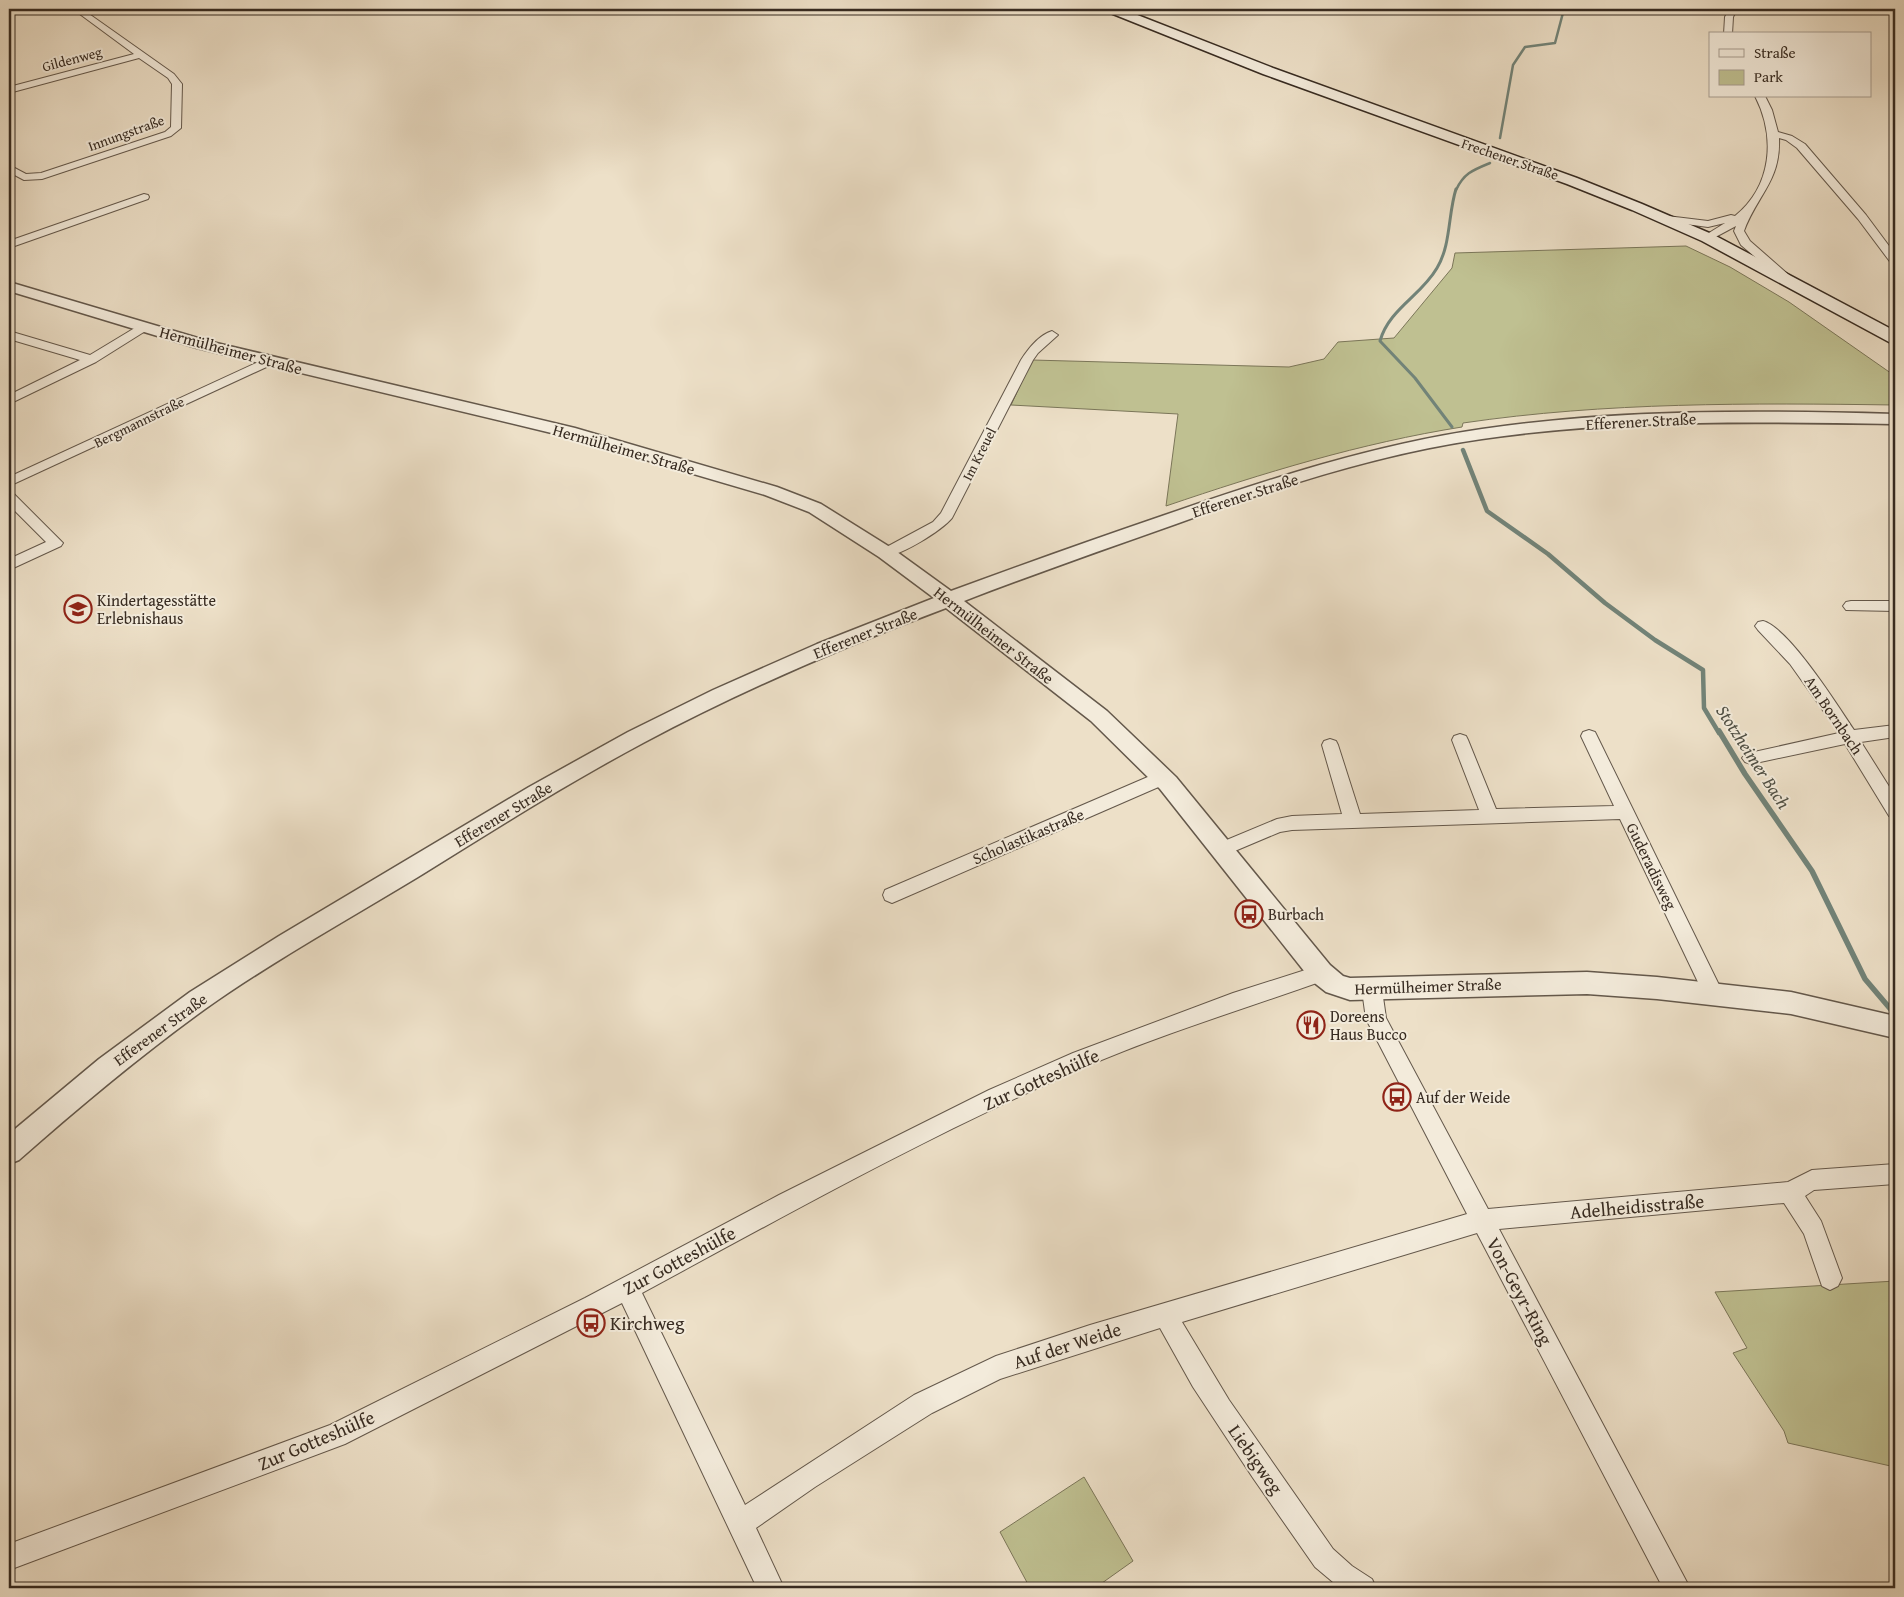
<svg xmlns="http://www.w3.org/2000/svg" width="1904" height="1597" font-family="'Gentium Book Plus',serif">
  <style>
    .green { fill: #bfc091; stroke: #7b7659 }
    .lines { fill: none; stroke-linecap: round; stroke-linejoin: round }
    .stream-far3 { stroke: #728378; stroke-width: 2.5 }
    .stream-far2 { stroke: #728378; stroke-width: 3 }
    .stream-far1 { stroke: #728378; stroke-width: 4.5 }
    .stream { stroke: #728378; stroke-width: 5.5 }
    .minor-casing { stroke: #64584b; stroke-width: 2 }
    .tertiary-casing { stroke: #64584b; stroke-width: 3 }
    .secondary-casing { stroke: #372b21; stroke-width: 3 }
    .minor { fill: #f3ebdb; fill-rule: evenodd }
    .tertiary { fill: #f3ebdb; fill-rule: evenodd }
    .secondary { fill: #f3ebdb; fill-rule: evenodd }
    .labels { text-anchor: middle; stroke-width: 4; stroke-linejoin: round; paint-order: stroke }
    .far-street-label { font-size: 14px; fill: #372b21; stroke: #f3ebdb }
    .street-label { font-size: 16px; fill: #372b21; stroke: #f3ebdb }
    .poi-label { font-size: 16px; fill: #372b21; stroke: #f3ebdb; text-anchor: start }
    .water-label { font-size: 18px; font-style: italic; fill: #505045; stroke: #f3ebdb }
    .near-street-label { font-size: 19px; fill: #372b21; stroke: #f3ebdb }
    .near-poi-label { font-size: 19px; fill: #372b21; stroke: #f3ebdb; text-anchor: start }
  </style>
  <rect width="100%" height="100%" fill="#ede0c8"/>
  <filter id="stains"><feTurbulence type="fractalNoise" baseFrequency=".004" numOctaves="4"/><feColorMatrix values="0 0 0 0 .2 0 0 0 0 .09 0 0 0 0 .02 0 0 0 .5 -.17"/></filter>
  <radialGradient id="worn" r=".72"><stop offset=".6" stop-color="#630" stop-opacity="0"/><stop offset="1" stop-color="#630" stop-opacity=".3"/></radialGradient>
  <g class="green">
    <path d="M 1686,246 L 1730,267 L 1789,302 L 1895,376 L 1895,405 C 1751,403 1606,402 1463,423 L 1462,427 C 1361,443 1263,473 1166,506 L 1178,414 L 1011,405 L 1032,360 L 1289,367 L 1324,359 L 1338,342 L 1394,338 L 1452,268 L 1455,253 Z"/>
    <polygon points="1895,1281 1895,1467 1788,1443 1784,1431 1733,1353 1747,1348 1715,1292"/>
    <polygon points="1084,1477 1133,1561 1095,1588 1030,1588 1000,1532"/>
  </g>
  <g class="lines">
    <g class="stream-far3">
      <polyline points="1500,138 1513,65 1525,47 1555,43 1564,9"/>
      <path d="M 1456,190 C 1464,173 1473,170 1490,163"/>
    </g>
    <path class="stream-far2" d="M 1452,427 L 1415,378 L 1380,341 C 1389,309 1421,296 1437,268 C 1451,245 1448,214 1456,189"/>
    <polyline class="stream-far1" points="1463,450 1487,511 1548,554 1605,603 1655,640 1703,670 1704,708 1719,733"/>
    <polyline class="stream" points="1719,731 1745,774 1812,871 1865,979 1893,1012"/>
    <g class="minor-casing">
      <g id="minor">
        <polygon points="73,9 82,9 174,74 182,84 181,128 171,136 42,179 24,180 9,172 9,165 26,174 41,173 165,132 171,127 172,84 168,78 139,58 9,93 9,87 134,54"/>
        <polygon points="1729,9 1737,9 1733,17 1732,34 1724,34 1725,17"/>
        <path d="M 1755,96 L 1765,96 L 1772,110 L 1778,132 L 1792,136 L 1805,144 L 1866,215 L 1895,254 L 1895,264 L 1891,263 L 1858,219 L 1797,148 L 1786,140 L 1779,138 C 1781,181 1757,195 1744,231 L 1750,241 L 1790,276 L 1792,278 L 1790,280 L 1782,280 L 1741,245 L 1734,231 L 1736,226 L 1708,241 L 1704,240 L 1702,238 L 1704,236 L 1725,223 L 1708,227 L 1663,221 L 1662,219 L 1667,216 L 1708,221 L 1731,215 L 1735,216 C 1772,186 1776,137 1755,96 Z"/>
        <polygon points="144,194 148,195 149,197 148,199 9,248 9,241"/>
        <polygon points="143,323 147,324 149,327 147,330 96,362 9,404 9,395 80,360 9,339 9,331 90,355"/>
        <path d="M 1052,331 L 1058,335 L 1038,353 L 1033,360 L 952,518 C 942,530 896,560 881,556 L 879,553 L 881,550 L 933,522 L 941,513 L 1021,360 C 1028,349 1039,335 1052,331 Z"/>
        <polygon points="269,357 273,358 275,361 273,364 9,486 9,477"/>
        <polygon points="9,493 14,494 63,543 61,546 9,570 9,559 46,542 9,505"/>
        <polygon points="1851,601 1895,601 1895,611 1846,610 1843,606 1846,602"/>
        <path d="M 1763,621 C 1789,628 1838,706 1854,730 L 1895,725 L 1895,737 L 1861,742 L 1895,796 L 1895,818 L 1889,816 L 1845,744 L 1751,764 L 1745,762 L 1742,758 L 1745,754 L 1839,733 L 1790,664 L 1758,630 L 1755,626 L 1758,622 Z"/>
        <polygon points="1589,730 1595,732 1597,736 1721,989 1724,995 1721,1001 1714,1004 1707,1001 1620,819 1292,830 1280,832 1223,856 1217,854 1214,849 1217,844 1277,819 1292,816 1342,814 1322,745 1324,741 1330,739 1336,741 1338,745 1360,814 1479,810 1452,740 1454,736 1460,734 1466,736 1468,740 1496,809 1614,806 1581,736 1583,732"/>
        <polygon points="1164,770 1170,772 1173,777 1170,782 899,900 892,903 885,900 883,895 885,890"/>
        <path d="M 1321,965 L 1328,967 L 1331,973 L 1328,979 C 1247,1008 1164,1033 1085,1067 C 933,1133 788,1214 642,1293 L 745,1505 L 914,1395 L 996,1356 L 1090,1325 L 1467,1214 L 1366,1019 L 1362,990 L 1365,984 L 1372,982 L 1379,984 L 1382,990 L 1386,1018 L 1488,1209 L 1788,1182 L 1812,1170 L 1895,1164 L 1895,1184 L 1814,1190 L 1805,1196 L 1821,1221 L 1842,1278 L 1838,1286 L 1830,1290 L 1822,1286 L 1804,1234 L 1784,1203 L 1499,1229 L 1690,1588 L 1663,1588 L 1477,1233 L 1182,1322 L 1229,1400 L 1333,1549 L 1352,1566 L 1372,1579 L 1376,1588 L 1340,1588 L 1315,1567 L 1253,1478 L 1193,1387 L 1160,1328 L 1000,1379 L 932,1413 L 815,1487 L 756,1528 L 784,1588 L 757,1588 L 622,1303 L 345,1444 L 9,1570 L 9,1544 L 330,1425 L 585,1298 L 779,1195 L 989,1090 L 1073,1053 L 1233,993 Z"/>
      </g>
    </g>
    <g class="tertiary-casing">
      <path id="tertiary" d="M 9,282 L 208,341 L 575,428 L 777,487 L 821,504 L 893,549 L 951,591 C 1021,565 1092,540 1162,516 C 1266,480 1372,445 1482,429 C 1618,409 1758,410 1895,414 L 1895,424 C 1757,422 1619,419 1482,439 C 1377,454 1275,488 1176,524 C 1105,549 1034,574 964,601 L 1107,711 L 1176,777 L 1330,965 L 1343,976 L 1350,978 L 1587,972 L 1657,977 L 1791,992 L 1895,1016 L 1895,1038 L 1791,1014 L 1657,999 L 1587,994 L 1350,1000 L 1326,992 L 1312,981 L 1160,789 L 1091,721 L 946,608 C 843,647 740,691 643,743 C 566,784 492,831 418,877 C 347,920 273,961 205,1009 C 140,1056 79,1107 19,1160 L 9,1164 L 9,1134 L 99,1059 L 190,992 L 279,936 L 529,787 L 628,732 L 713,690 L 817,644 L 934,598 L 879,557 L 809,512 L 765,495 L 564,436 L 197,348 L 9,291 Z"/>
    </g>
    <g class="secondary-casing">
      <polygon id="secondary" points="1106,9 1122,9 1273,68 1577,178 1642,204 1714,235 1895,331 1895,343 1889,342 1702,241 1632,210 1567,184 1263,74 1108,12"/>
    </g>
    <use href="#minor" class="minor"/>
    <use href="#tertiary" class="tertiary"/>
    <use href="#secondary" class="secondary"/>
  </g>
  <defs>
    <g id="school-ring" transform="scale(1.4375)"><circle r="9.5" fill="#f3ebdb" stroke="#8f2418" stroke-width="1.5"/><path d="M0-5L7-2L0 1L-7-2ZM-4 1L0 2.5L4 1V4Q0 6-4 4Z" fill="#8f2418"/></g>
    <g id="bus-ring" transform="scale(1.4375)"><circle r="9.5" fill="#f3ebdb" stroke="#8f2418" stroke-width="1.5"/><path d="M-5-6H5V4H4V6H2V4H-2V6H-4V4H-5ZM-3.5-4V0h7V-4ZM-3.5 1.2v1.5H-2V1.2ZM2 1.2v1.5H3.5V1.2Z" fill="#8f2418"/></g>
    <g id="restaurant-ring" transform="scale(1.4375)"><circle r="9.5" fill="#f3ebdb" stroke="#8f2418" stroke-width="1.5"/><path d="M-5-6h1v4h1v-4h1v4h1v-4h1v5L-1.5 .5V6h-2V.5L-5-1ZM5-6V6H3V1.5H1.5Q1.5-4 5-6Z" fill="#8f2418"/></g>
  </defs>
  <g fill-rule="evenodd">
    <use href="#school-ring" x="78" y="609"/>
    <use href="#bus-ring" x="1249" y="914"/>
    <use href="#restaurant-ring" x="1311" y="1025"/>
    <use href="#bus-ring" x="1397" y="1097"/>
    <use href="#bus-ring" x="591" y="1323"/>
  </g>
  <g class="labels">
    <g class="far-street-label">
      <text transform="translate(72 59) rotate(-15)" y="5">Gildenweg</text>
      <text transform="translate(126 133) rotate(-20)" y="5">Innungstraße</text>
      <text transform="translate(1510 159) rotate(19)" y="5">Frechener Straße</text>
      <text transform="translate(139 422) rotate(-26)" y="5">Bergmannstraße</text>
      <text transform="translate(979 454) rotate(-63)" y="5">Im Kreuel</text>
    </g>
    <g class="street-label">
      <text transform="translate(231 350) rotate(15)" y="6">Hermülheimer Straße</text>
      <text transform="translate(1641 421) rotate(-3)" y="6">Efferener Straße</text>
      <text transform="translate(624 449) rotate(16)" y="6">Hermülheimer Straße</text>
      <text transform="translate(1245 495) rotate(-18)" y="6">Efferener Straße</text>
      <text transform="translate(865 633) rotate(-22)" y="6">Efferener Straße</text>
      <text transform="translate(994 635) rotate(38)" y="6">Hermülheimer Straße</text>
      <text transform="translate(1834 715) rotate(56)" y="6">Am Bornbach</text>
      <text transform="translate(503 814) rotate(-31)" y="6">Efferener Straße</text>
      <text transform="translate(1028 836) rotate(-23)" y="6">Scholastikastraße</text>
      <text transform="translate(1652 866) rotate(64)" y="6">Guderadisweg</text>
      <text transform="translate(1428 986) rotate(-2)" y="6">Hermülheimer Straße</text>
      <text transform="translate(160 1029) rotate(-36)" y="6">Efferener Straße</text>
    </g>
    <g class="poi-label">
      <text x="97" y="606">Kindertagesstätte<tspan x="97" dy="18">Erlebnishaus</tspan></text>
      <text x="1268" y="920">Burbach</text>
      <text x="1330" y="1022">Doreens<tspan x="1330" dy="18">Haus Bucco</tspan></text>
      <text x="1416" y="1103">Auf der Weide</text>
    </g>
    <g class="water-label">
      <text transform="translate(1753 757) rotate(57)" y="6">Stotzheimer Bach</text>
    </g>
    <g class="near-street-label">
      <text transform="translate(1041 1079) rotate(-24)" y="7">Zur Gotteshülfe</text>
      <text transform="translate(1637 1206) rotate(-5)" y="7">Adelheidisstraße</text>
      <text transform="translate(679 1260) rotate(-28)" y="7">Zur Gotteshülfe</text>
      <text transform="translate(1520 1291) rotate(62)" y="7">Von-Geyr-Ring</text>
      <text transform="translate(1067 1345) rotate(-18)" y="7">Auf der Weide</text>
      <text transform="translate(316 1440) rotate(-23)" y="7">Zur Gotteshülfe</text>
      <text transform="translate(1256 1459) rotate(55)" y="7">Liebigweg</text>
    </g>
    <g class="near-poi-label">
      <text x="610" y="1330">Kirchweg</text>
    </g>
  </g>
  <rect width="1904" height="1597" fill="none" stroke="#ede0c8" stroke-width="30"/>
  <rect x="10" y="10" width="1884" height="1577" fill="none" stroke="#372b21" stroke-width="2.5"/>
  <rect x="15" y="15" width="1874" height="1567" fill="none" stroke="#372b21"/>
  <rect x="1709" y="32" width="162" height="65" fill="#f3ebdb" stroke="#a89e91"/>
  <rect x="1719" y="49" width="25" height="8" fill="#f3ebdb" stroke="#a89e91"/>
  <text x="1754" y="58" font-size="15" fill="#372b21">Straße</text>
  <rect x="1719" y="70" width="25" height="15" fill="#bfc091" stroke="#a89e91"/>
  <text x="1754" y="82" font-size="15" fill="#372b21">Park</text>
  <rect width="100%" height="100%" filter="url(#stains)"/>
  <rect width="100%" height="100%" fill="url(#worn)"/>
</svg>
